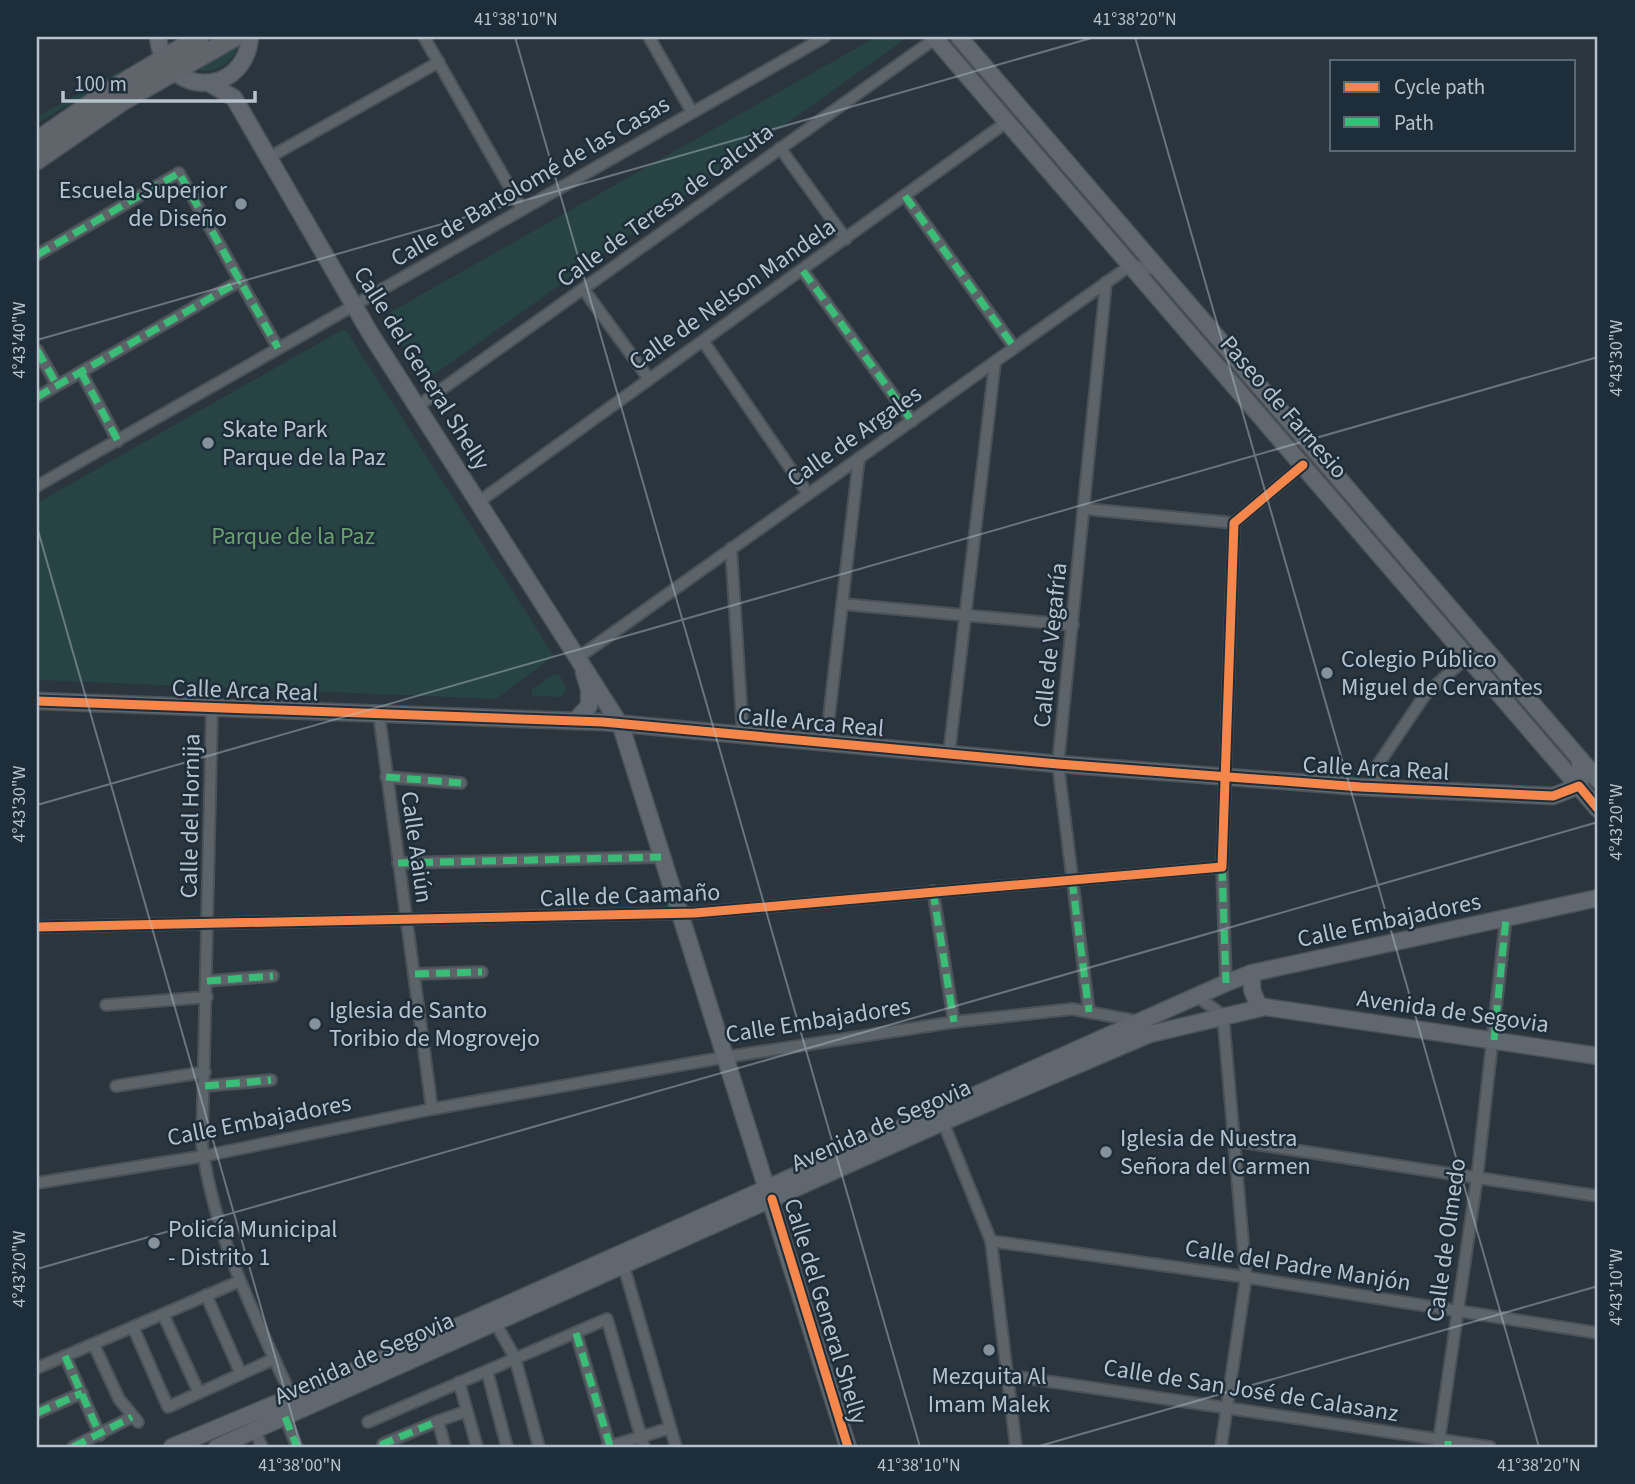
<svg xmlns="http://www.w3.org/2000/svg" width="1635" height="1484" font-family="'Source Sans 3',sans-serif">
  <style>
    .green { fill: #274343 }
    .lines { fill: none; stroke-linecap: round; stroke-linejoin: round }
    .street-casing { stroke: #4a5157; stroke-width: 14 }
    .secondary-casing { stroke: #4a5157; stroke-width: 19 }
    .primary-casing { stroke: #495259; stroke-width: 21 }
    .street { stroke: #5c646a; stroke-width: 10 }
    .secondary { stroke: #60676e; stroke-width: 16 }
    .primary { stroke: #5f656b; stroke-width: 18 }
    .quiet { stroke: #3abd76; stroke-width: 7; stroke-dasharray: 14 7; stroke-linecap: butt }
    .cycleway-casing { stroke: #1d2d39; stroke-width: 13 }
    .cycleway { stroke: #f5874c; stroke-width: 9 }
    .ticks { fill: none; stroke: #b6c2cd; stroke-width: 2; stroke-opacity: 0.45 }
    .poi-dot { fill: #85919b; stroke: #1d2d39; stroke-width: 2.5 }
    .labels { text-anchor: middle; stroke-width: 5; stroke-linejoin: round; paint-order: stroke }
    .street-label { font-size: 24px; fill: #b6c2cd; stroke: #1d2d39 }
    .poi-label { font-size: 24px; fill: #b6c2cd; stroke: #1d2d39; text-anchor: start }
    .park-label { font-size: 24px; fill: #6ba06f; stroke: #1d2d39 }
    .neatline { fill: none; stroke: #b6c2cd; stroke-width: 2.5 }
    .ticks-label { font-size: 18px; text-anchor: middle; fill: #b6c2cd }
  </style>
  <rect width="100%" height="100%" fill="#2b353d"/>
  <g class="green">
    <polygon points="876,37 908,37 425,381 390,326 393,322 387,314"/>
    <path d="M 235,45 L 238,47 C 229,65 217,74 196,70 L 196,67 Z"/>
    <polygon points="127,67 129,71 37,123 37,117"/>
    <polygon points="342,330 346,330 554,656 496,699 37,680 37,503"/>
    <polygon points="554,674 559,675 567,688 562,697 533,696 531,690"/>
  </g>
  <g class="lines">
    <g class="street-casing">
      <g id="street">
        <polyline points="424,37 522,209"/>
        <polyline points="649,37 692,112"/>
        <polyline points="780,148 846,239"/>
        <polyline points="268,158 439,62"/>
        <polyline points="905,196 1014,347"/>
        <polyline points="37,255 179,173 278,348"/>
        <polyline points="803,271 912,421"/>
        <polyline points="584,290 649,379"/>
        <polyline points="703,341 808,494"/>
        <polyline points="37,350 57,385"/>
        <polyline points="81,372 118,441"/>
        <polyline points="37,397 240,281"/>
        <polyline points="418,406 936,38"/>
        <polyline points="37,486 825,37"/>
        <polyline points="480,501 1008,121"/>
        <polyline points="1086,509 1234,523"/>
        <polyline points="731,548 743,735"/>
        <polyline points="842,604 1073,625"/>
        <polyline points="579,657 1131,265 1159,270"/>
        <path d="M 212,708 L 202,1144 C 213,1234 257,1320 294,1402"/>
        <polyline points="379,715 432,1109"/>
        <polyline points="826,743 859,458"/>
        <polyline points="949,754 995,362"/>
        <polyline points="386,777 461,783"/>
        <polyline points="1381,788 1373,775 1377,766 1425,695 1468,656"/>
        <polyline points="398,863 661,857"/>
        <polyline points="933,891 954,1022"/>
        <polyline points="37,927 695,913 1222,867"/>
        <polyline points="415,974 482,972"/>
        <polyline points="207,981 273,976"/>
        <polyline points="1226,983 1222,867 1234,523 1303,465"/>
        <polyline points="1196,996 1223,1015 1246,1277 1221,1447"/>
        <polyline points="106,1005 207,997"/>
        <polyline points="1089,1012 1058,764 1106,282"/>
        <polyline points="116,1086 205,1072"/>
        <polyline points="205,1086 271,1080"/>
        <polyline points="943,1122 991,1241 1016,1447"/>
        <polyline points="1235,1141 1598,1196"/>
        <polyline points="37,1183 204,1156 432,1109 726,1057 954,1022 1072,1009 1137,1021"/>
        <polyline points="991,1241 1238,1276 1598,1333"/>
        <polyline points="625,1262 624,1267 676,1447"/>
        <polyline points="206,1295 241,1374"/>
        <polyline points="163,1314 199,1393"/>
        <polyline points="496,1324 515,1358 539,1447"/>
        <polyline points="133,1327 168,1407 274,1359"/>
        <polyline points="576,1333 610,1447"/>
        <polyline points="94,1345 119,1399 138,1422"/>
        <polyline points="65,1356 100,1435"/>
        <polyline points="37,1368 240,1281"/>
        <polyline points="487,1371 507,1447"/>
        <polyline points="1006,1375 1490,1447"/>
        <polyline points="459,1382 477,1447"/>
        <polyline points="37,1413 82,1393"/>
        <polyline points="285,1417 297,1447"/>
        <polyline points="368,1422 607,1319 644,1447"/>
        <polyline points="255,1431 262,1447"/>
        <polyline points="73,1447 132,1417"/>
        <polyline points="384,1447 383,1444 438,1421"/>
        <polyline points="445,1447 438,1421 467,1411"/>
        <polyline points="607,1447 670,1428"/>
        <polyline points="1438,1447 1477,1178 1506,918"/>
      </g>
    </g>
    <g class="secondary-casing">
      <g id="secondary">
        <path d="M 158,37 C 164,98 245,98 250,37"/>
        <polyline points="934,37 1598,809"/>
        <polyline points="959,37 1598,780"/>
        <polyline points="209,83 234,98 370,333 621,726 848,1447"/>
        <polyline points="37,701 603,722 1058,764 1361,787 1553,796 1579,786 1582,776 1579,758"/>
        <polyline points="575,721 589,706 589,689 584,673"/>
        <polyline points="1252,973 1252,990 1259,1007"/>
        <polyline points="172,1447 414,1346 1226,983 1252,973 1598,898"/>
        <polyline points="217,1447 943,1122 1150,1034 1265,1007 1598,1056"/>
      </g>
    </g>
    <g class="primary-casing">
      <g id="primary">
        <polyline points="37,141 106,93 200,37"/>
        <polyline points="37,160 121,102 235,37"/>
      </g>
    </g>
    <use href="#street" class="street"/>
    <use href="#secondary" class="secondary"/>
    <use href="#primary" class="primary"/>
    <g class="quiet">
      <polyline points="905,196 1014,347"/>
      <polyline points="37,255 179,173 278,348"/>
      <polyline points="803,271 912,421"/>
      <polyline points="37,350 57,385"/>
      <polyline points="81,372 118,441"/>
      <polyline points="37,397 240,281"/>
      <polyline points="386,777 461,783"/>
      <polyline points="398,863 661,857"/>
      <polyline points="1222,867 1226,983"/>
      <polyline points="1072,880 1089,1012"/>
      <polyline points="933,891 954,1022"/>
      <polyline points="415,974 482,972"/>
      <polyline points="207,981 273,976"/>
      <polyline points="1494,1040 1506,918"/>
      <polyline points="205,1086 271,1080"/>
      <polyline points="576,1333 610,1446"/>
      <polyline points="65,1356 100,1435"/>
      <polyline points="37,1413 82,1393"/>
      <polyline points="285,1417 297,1447"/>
      <polyline points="73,1447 132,1417"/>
      <polyline points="384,1447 383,1444 438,1421"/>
      <polyline points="1448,1447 1448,1441"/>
    </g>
    <g class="cycleway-casing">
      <g id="cycleway">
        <polyline points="37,701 603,722 1058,764 1361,787 1553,796 1579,786 1598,809"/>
        <polyline points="37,927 695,913 1222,867 1234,523 1303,465"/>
        <polyline points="772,1199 848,1447"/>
      </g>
    </g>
    <use href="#cycleway" class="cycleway"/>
  </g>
  <path class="ticks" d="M 515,37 L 920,1447M 1135,37 L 1539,1447M 37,340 L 1095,37M 37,527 L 301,1447M 37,805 L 1598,357M 37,1269 L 1598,822M 1036,1447 L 1598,1286"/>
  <g class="poi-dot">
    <circle cx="241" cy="204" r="7"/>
    <circle cx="208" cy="443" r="7"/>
    <circle cx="1327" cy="673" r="7"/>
    <circle cx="315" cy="1024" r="7"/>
    <circle cx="1106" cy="1152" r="7"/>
    <circle cx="154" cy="1243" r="7"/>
    <circle cx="989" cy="1350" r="7"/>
  </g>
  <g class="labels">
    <g class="street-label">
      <text transform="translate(530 181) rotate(-30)" y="8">Calle de Bartolomé de las Casas</text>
      <text transform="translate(665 205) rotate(-36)" y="8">Calle de Teresa de Calcuta</text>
      <text transform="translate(732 294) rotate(-35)" y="8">Calle de Nelson Mandela</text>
      <text transform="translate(422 368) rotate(58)" y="8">Calle del General Shelly</text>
      <text transform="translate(1284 407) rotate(49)" y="8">Paseo de Farnesio</text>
      <text transform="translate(854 436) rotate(-35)" y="8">Calle de Argales</text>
      <text transform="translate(1050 645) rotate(-84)" y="8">Calle de Vegafría</text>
      <text transform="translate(245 690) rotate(2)" y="8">Calle Arca Real</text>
      <text transform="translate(811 722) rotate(5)" y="8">Calle Arca Real</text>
      <text transform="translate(1376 768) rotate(3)" y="8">Calle Arca Real</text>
      <text transform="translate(190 816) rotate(-89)" y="8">Calle del Hornija</text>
      <text transform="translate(417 847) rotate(82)" y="8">Calle Aaiún</text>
      <text transform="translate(630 895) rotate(-2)" y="8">Calle de Caamaño</text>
      <text transform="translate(1389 920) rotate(-12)" y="8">Calle Embajadores</text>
      <text transform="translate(1453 1011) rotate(8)" y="8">Avenida de Segovia</text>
      <text transform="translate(818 1020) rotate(-9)" y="8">Calle Embajadores</text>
      <text transform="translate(259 1120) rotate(-11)" y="8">Calle Embajadores</text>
      <text transform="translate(881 1125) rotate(-24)" y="8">Avenida de Segovia</text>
      <text transform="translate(1446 1240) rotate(-82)" y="8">Calle de Olmedo</text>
      <text transform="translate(1298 1265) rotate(9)" y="8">Calle del Padre Manjón</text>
      <text transform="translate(826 1311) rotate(73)" y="8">Calle del General Shelly</text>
      <text transform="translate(364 1358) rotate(-24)" y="8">Avenida de Segovia</text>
      <text transform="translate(1251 1390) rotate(9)" y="8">Calle de San José de Calasanz</text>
    </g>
    <g class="poi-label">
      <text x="227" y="198" text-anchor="end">Escuela Superior<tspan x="227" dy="28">de Diseño</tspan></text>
      <text x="222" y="437">Skate Park<tspan x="222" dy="28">Parque de la Paz</tspan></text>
      <text x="1341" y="667">Colegio Público<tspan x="1341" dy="28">Miguel de Cervantes</tspan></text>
      <text x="329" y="1018">Iglesia de Santo<tspan x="329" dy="28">Toribio de Mogrovejo</tspan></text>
      <text x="1120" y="1146">Iglesia de Nuestra<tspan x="1120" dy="28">Señora del Carmen</tspan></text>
      <text x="168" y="1237">Policía Municipal<tspan x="168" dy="28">- Distrito 1</tspan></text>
      <text x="989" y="1384" text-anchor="middle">Mezquita Al<tspan x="989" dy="28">Imam Malek</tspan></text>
    </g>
    <g class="park-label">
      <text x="293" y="544">Parque de la Paz</text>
    </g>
  </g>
  <rect width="1635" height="1484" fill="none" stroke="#1d2d39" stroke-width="77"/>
  <rect x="1330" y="60" width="245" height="91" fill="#1d2d39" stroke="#5a6974" stroke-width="2"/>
  <rect x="1344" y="82" width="35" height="10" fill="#f5874c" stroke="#5a6974" stroke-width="2"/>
  <text x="1394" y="94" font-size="21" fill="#b6c2cd">Cycle path</text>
  <rect x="1344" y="117" width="35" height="10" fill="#3abd76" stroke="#5a6974" stroke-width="2"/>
  <text x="1394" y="130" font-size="21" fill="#b6c2cd">Path</text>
  <path d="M63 91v10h192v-10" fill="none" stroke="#b6c2cd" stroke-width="3.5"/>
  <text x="74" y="91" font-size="21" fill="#b6c2cd" stroke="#1d2d39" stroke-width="5" paint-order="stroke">100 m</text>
  <rect x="38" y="38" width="1558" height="1408" class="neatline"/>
  <g class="ticks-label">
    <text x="516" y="25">41°38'10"N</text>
    <text x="1135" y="25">41°38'20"N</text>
    <text transform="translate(19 340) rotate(-90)" y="6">4°43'40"W</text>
    <text transform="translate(1616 358) rotate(-90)" y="6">4°43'30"W</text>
    <text transform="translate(19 804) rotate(-90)" y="6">4°43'30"W</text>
    <text transform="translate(1616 822) rotate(-90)" y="6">4°43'20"W</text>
    <text transform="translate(19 1269) rotate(-90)" y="6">4°43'20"W</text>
    <text transform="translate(1616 1287) rotate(-90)" y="6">4°43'10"W</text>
    <text x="300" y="1471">41°38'00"N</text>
    <text x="919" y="1471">41°38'10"N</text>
    <text x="1539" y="1471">41°38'20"N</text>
  </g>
</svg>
